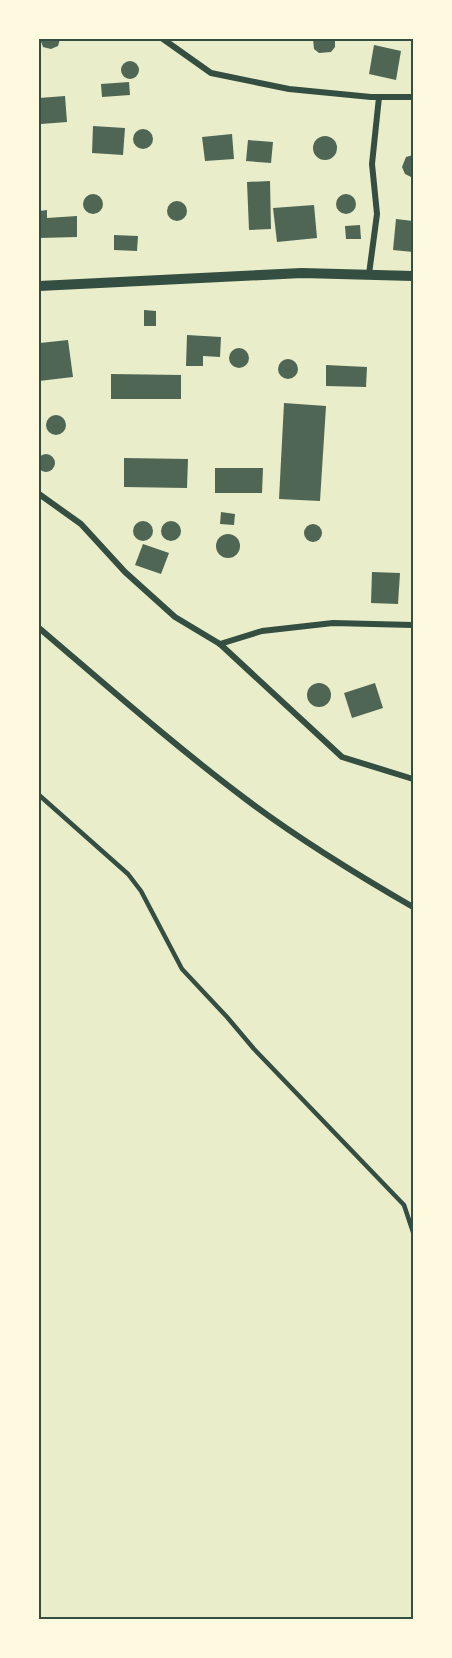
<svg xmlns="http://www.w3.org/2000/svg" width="452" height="1658" font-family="'DM Sans',sans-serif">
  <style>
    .building { fill: #4f6655 }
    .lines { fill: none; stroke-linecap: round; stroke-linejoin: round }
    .service { stroke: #344e41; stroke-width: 4.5 }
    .minor { stroke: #344e41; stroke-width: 6 }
    .tertiary { stroke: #344e41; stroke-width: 10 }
    .neatline { fill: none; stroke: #344e41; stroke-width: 2 }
  </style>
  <rect width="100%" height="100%" fill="#e9edc9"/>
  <g class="building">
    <polygon points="40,39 60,39 58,46 51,49 43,47"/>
    <polygon points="313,39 335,39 335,47 331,52 319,53 314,49"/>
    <polygon points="374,45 401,51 396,80 369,74"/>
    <circle cx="130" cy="70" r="9"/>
    <polygon points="129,82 130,95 102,97 101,84"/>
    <polygon points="65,96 67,122 41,124 39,98"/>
    <polygon points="93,126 125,128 123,155 92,153"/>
    <circle cx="143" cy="139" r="10"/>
    <polygon points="232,134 234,159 205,161 202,137"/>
    <circle cx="325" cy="148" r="12"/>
    <polygon points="248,140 273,142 271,163 246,161"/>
    <polygon points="413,155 413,177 411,177 405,174 402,167 406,157"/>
    <polygon points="270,181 271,229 249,230 247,182"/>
    <circle cx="93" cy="204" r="10"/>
    <circle cx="346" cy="204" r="10"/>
    <circle cx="177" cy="211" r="10"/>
    <polygon points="314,205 317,238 277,242 273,208"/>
    <polygon points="47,210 47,218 77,216 77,237 39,238 39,211"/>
    <polygon points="396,219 413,221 413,252 393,250"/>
    <polygon points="360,225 361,239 346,239 345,226"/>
    <polygon points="114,235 138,236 137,251 114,250"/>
    <polygon points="144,310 156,311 156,326 144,326"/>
    <polygon points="187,335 221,337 220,357 203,356 203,366 186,366"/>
    <polygon points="68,340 73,377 39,381 40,343"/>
    <circle cx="239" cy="358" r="10"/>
    <circle cx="288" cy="369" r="10"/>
    <polygon points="326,365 367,367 366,387 326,386"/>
    <polygon points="111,374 181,375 181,399 111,399"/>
    <polygon points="284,403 326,406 320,501 279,499"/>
    <circle cx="56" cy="425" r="10"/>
    <circle cx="46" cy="463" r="9"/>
    <polygon points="124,458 188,459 187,488 124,487"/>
    <polygon points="215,468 263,468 262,493 215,493"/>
    <polygon points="221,512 235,514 234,525 220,524"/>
    <circle cx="171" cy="531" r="10"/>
    <circle cx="143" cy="531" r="10"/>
    <circle cx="313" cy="533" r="9"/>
    <circle cx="228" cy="546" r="12"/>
    <polygon points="143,544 169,553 161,574 135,565"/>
    <polygon points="372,572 400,573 398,604 371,603"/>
    <polygon points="375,683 383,708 352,718 344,693"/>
    <circle cx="319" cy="695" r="12"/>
  </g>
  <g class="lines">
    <polyline class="service" points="39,795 128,874 141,891 182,969 227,1017 254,1049 404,1205 413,1232"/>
    <g class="minor">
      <polyline points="163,39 211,73 289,89 371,97 413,97"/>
      <polyline points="369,274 377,214 372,164 379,97"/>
      <polyline points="39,494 81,524 125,572 175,617 220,644 342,757 413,779"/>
      <path d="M 39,628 C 107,686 175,746 247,800 C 300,840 356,874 413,907"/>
      <polyline points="220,644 262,631 333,623 413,625"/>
    </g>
    <polyline class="tertiary" points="39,286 302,273 413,276"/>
  </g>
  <rect width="452" height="1658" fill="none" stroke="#fefae0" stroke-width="81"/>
  <rect x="40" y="40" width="372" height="1578" class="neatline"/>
</svg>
